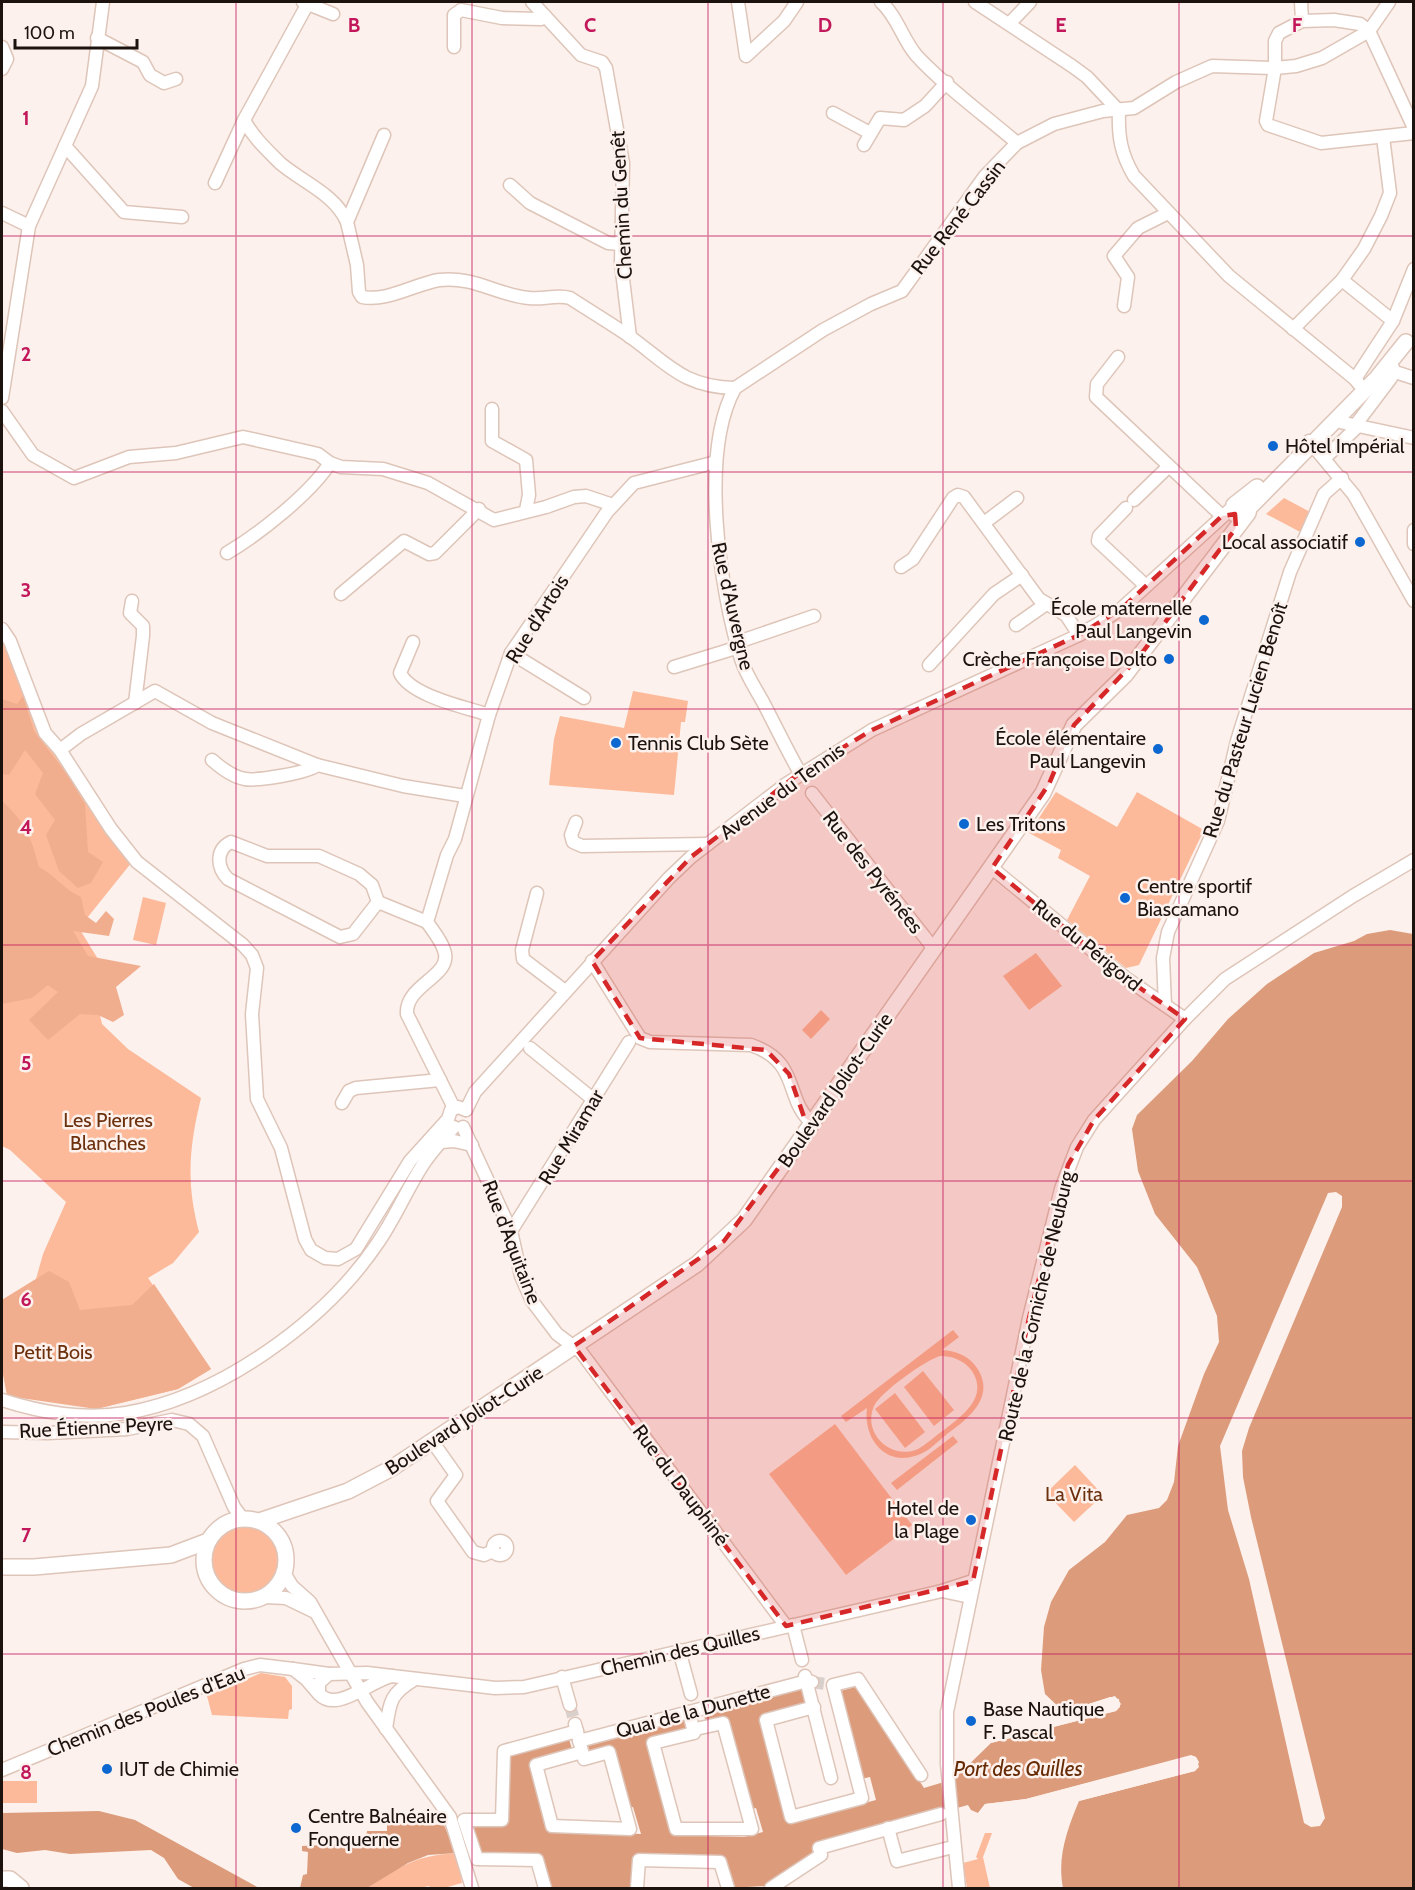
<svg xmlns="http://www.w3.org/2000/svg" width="1415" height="1890" font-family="Cabin,sans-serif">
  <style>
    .green { fill: #fcba9a; fill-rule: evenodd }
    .forest { fill: #f1ae8e }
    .water { fill: #dc9b7b }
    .pier { fill: #fcf1ec }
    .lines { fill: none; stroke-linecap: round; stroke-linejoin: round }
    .minor-tunnel { stroke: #dad0cb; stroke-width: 12; stroke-dasharray: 12 6; stroke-linecap: butt }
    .minor-casing { stroke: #dec5b9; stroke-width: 15 }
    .major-casing { stroke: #dec5b9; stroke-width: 18 }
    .minor { stroke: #fff; stroke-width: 12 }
    .major { stroke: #fff; stroke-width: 15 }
    .marked { fill: #d62828; fill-opacity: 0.2; stroke: #d62828; stroke-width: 4.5; stroke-dasharray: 12 8; stroke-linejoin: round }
    .grid { fill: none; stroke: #c2185b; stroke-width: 1.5; stroke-opacity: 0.55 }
    .poi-dot { fill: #0c67d0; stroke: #fcf1ec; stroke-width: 2 }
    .labels { text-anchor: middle; stroke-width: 5; stroke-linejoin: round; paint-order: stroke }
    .street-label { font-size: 20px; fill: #1c130f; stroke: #fcf1ec }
    .poi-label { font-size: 20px; fill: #1c130f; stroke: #fcf1ec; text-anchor: start }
    .park-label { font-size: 20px; fill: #6c300d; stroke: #fcf1ec }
    .water-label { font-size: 21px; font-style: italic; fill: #662b05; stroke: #fcf1ec }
    .grid-label { font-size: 20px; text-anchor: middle; font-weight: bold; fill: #c2185b; stroke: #fcf1ec; stroke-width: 5; stroke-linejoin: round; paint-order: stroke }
  </style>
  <rect width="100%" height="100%" fill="#fcf1ec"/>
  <g class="green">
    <polygon points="1284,498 1312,513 1304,534 1266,514"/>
    <path d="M 2,634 L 37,726 L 132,862 L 79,928 L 112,982 L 98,1006 L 102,1024 L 128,1049 L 201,1098 C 189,1147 186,1183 199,1232 L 173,1263 L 148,1278 L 211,1369 L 178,1389 L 96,1409 L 2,1369 L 2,1300 L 36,1279 L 43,1254 L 66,1202 L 10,1150 L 2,1146 Z"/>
    <polygon points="633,691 688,701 685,722 681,722 674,795 549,785 554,739 560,716 624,728"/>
    <polygon points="1056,792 1117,827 1137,792 1204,830 1139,965 1126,968 1067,920 1090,876 1058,858 1061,850 1029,833"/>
    <polygon points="143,897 166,903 156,945 133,940"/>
    <polygon points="1036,953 1062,986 1029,1010 1003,976"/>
    <polygon points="821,1010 830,1019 811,1039 802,1030"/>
    <path d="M 953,1330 L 959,1337 L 942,1350 C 957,1351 969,1356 977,1368 C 997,1398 966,1420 946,1435 C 936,1443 927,1453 915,1456 C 883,1466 863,1436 867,1408 L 846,1422 L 841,1416 ZM 940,1356 C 952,1356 964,1360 972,1371 C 989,1397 962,1416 944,1430 C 935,1436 927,1444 918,1449 C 891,1461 862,1433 874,1406 C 881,1392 924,1361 940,1356 Z"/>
    <polygon points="923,1371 954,1410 934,1426 904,1387"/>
    <polygon points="895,1393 925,1432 905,1448 875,1409"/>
    <polygon points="835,1424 912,1525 846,1575 769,1474"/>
    <polygon points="953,1436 958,1442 897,1490 891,1483"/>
    <polygon points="1075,1465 1103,1495 1074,1522 1046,1493"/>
    <circle cx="245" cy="1560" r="37"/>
    <polygon points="261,1673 285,1677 292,1686 292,1709 289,1710 288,1719 212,1715 207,1696"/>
    <rect x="2" y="1781" width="35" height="22"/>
    <polygon points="985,1833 992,1833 983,1857 990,1888 967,1888 963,1863 978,1859 976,1857"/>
    <path d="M 456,1853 L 462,1883 L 444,1888 L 430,1888 L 429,1886 L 419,1888 L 367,1888 C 402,1866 413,1856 456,1853 Z"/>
  </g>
  <g class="forest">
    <polygon points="23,696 34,731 69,777 85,804 88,852 103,862 91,883 78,888 59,871 46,835 55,820 35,794 43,773 25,750 9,775 2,774 2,699 17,704"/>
    <path d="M 2,801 C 26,823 31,837 39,867 C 56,876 63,889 81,897 L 85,915 L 96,923 L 106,911 L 114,919 L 109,936 L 73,931 L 88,956 L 141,966 L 116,987 L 124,1015 L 113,1022 L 98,1015 L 80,1014 L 48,1040 L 29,1020 L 58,992 L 48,985 L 32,998 L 2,1004 Z"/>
    <polygon points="49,1271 69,1282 80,1310 132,1305 154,1284 211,1369 178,1389 96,1409 7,1396 2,1369 2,1300"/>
  </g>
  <g class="water">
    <path d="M 1390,930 L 1413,934 L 1413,1888 L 1063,1888 C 1057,1857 1067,1830 1079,1801 L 1195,1771 L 1199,1767 L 1196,1757 L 1191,1755 L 1026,1799 L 985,1804 L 978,1813 L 971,1810 L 968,1805 L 812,1848 L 813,1855 L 766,1886 L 729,1888 L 720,1858 L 633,1857 L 632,1888 L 548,1888 L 539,1857 L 478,1857 L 469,1824 L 506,1823 L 508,1755 L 569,1739 L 573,1753 L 534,1764 L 553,1832 L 641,1834 L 633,1807 L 626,1808 L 609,1750 L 591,1754 L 588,1746 L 686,1720 L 688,1728 L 646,1742 L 672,1835 L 744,1837 L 763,1832 L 756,1808 L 748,1810 L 724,1720 L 707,1724 L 704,1716 L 801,1689 L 806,1706 L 763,1719 L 791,1823 L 876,1800 L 870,1777 L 861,1779 L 837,1692 L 858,1686 L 924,1788 L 954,1779 L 991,1743 L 1116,1711 L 1120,1707 L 1119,1699 L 1110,1697 L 1064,1712 L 1045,1694 L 1041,1670 L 1044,1627 L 1051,1602 L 1069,1570 L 1105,1542 L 1127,1515 L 1159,1508 L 1167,1500 L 1174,1482 L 1178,1446 L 1204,1374 L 1219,1342 L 1217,1316 L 1203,1281 L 1197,1267 L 1155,1214 L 1138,1171 L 1132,1129 L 1137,1115 L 1192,1061 L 1228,1019 L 1267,984 L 1314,953 L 1354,941 L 1367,934 Z"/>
    <polygon points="99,1811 135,1820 259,1888 194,1888 178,1879 164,1858 151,1850 70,1854 45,1850 17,1853 2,1849 2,1813"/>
    <polygon points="412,1824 444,1825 456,1853 428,1855 408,1863 367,1888 300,1888 303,1875 307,1874 308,1852 302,1851 302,1846 347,1844 348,1839 366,1837 367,1831 387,1831 387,1825"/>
  </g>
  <g class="pier">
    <polygon points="1336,1192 1342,1196 1342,1207 1249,1428 1242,1451 1243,1477 1251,1517 1325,1818 1320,1826 1311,1827 1304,1823 1249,1579 1228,1510 1220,1446 1328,1193"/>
    <polygon points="1115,1696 1121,1704 1116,1711 991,1743 995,1738 1115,1708 1116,1701 1110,1700 1064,1715 1059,1713"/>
    <polygon points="1191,1756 1196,1757 1199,1762 1195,1771 1075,1802 1078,1798 1194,1768 1196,1763 1191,1759 1027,1802 986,1807 979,1815 978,1813 985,1804 1026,1799"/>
  </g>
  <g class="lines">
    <g class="minor-tunnel">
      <polyline points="812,1682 833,1685"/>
      <polyline points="570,1705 575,1724"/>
    </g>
    <g class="minor-casing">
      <g id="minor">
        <polyline points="303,2 333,14"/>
        <polyline points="532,2 581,55 602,62 606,68 623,163 621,263 630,337"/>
        <polyline points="738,2 746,56 784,21 797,2"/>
        <path d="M 881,2 C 897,16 902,38 916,55 C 942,84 987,117 1017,143"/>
        <path d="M 975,2 L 1072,66 L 1087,77 L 1119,111 C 1118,137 1121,154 1134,176 L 1229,276 L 1355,379"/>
        <polyline points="1301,2 1302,21"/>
        <polyline points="1009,24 1030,2"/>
        <polyline points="1369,31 1360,24 1334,20 1302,21 1279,33 1275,41 1275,68 1266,121 1268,125 1321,143 1414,133"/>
        <polyline points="1369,31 1414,128"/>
        <polyline points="97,38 143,62 150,75 164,83 176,79"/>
        <polyline points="2,47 7,59 2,69"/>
        <polyline points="454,47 454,15 461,10 502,18 541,19 545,16"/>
        <polyline points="833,113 870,133"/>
        <path d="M 244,120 C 253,137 266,149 280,163 C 302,182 335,194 347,222"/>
        <path d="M 384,135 L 347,222 L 357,265 L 359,292 L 362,297 C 387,302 415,284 439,280 C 474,276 497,295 529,298 C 544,300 556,294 570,298 C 590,311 610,323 629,336 C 668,364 683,387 735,388"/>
        <polyline points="864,145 880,118 904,120 925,106 947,82"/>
        <polyline points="65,146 124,212 182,217"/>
        <polyline points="215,183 244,120 307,5"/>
        <polyline points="510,185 530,203 608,243 620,244"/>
        <polyline points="2,213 29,226"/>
        <polyline points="1342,280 1393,321"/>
        <polyline points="1124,306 1128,277 1114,256 1138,228 1168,213"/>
        <polyline points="1293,329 1342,280 1364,249 1381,216 1390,193 1383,137"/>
        <polyline points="1118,357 1097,384 1096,397 1222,516"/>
        <polyline points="1391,364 1395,372 1414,378"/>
        <polyline points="1359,384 1355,379 1393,321 1414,269"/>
        <polyline points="2,398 29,226 92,86 103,2"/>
        <polyline points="492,409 492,441 526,460 529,495 526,510"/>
        <polyline points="2,411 33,455 74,478 129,457 176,453 243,437 318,454 330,463 341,467 383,469 428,483 494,520 546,507 574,497 586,496 613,505"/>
        <polyline points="1335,421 1414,438"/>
        <polyline points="1357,423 1391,378"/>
        <polyline points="1309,441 1354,495 1414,601"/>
        <polyline points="1328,455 1356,428"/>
        <polyline points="1134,500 1168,467"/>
        <polyline points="1126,508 1099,536 1098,541 1146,586"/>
        <polyline points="984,523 1017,498"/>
        <polyline points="1414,530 1414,544"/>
        <path d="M 227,553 C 259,534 310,494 330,463"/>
        <polyline points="901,567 913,559 953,498 958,495 964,497 1039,599 1066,615 1079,635"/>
        <polyline points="341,594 404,541 429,554 435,553 479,509"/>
        <polyline points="132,601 130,613 143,626 143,636 135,703"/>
        <polyline points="1016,625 1046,604"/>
        <polyline points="2,629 10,641 45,733 60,750 111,829 137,862 243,945 252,955 257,968 252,1014 257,1099 281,1148 305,1239 311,1250 325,1258 338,1259 356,1249 410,1161 448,1119 451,1110 458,1107 466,1110"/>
        <path d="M 413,642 L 400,673 C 411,696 465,707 489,715"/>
        <polyline points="738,642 814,616"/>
        <polyline points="511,653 584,698"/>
        <polyline points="929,665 994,594 1022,575"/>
        <polyline points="674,667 739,647"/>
        <polyline points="60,750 81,734 155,691 212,723 317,765 403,786 465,796"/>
        <path d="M 212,760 C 221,768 233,777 245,779 C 256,781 309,773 317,765"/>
        <path d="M 800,773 C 787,750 776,727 764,704 C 756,689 746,675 741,659 C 720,590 699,453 735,388 L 823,330 L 871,304 L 902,291 L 985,176 L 1017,143 L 1054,124 L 1103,111 L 1134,108 L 1176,82 L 1212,66 L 1275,68 L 1296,66 L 1322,58 L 1369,31 L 1389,2"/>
        <polyline points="812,793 934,949"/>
        <polyline points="576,822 571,835 573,842 582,846 708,844"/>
        <polyline points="992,868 1127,979 1185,1019"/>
        <polyline points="537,893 522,950 523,959 565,991"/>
        <path d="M 378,902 L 353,934 L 340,937 L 228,879 C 217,868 215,850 231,842 L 267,856 L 319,856 L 359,874 L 372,885 L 378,902 L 427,922"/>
        <polyline points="427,922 447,855 455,839 489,715 511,653 607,512 634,483 716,462"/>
        <path d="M 427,922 C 433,931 441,940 444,950 C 454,976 405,984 407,1014 L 454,1108"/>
        <path d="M 592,961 L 640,1038 L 650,1042 L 751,1045 C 801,1062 784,1099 812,1123"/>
        <polyline points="1165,1005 1163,958 1168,932 1218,821 1237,741 1290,572 1324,494 1342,478"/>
        <polyline points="530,1048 594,1100"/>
        <polyline points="342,1103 349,1091 356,1088 440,1080"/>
        <polyline points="466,1110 475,1092 669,878 691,857 786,784 872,730 1079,635 1096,625 1121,609 1233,507"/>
        <polyline points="463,1127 511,1231 521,1276 532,1301 557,1334 581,1352 786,1626"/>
        <polyline points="441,1142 454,1141 472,1145"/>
        <polyline points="511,1231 629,1042"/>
        <path d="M 2,1400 C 43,1413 83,1420 126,1413 C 220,1397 324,1322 377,1244 C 394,1220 406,1191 422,1166 C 431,1152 443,1139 454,1127"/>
        <polyline points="2,1432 48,1433 127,1429 172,1420 189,1424 203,1436 234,1507 242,1518"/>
        <polyline points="432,1441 456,1475 437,1501 473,1552 484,1555 493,1551"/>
        <circle cx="500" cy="1548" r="7"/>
        <polyline points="284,1573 292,1586 310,1602 367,1702 450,1817 472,1888"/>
        <polyline points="265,1597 286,1598 315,1612"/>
        <polyline points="970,1597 942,1591 973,1581"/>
        <polyline points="793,1625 802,1660"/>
        <polyline points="679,1650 691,1694"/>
        <path d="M 367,1673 L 392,1676 C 368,1682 337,1713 319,1694 L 319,1683 L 329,1674 Z"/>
        <polyline points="392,1676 495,1688 524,1687 942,1591"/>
        <polyline points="805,1676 831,1778"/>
        <polyline points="562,1677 570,1705"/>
        <polyline points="319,1694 306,1679 293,1669 329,1674"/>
        <polyline points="814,1707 766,1720 791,1817 862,1798 833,1685 858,1679 921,1775"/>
        <polyline points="689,1712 694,1733 653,1743 676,1829 752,1829 723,1723 700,1728"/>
        <polyline points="575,1724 584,1759 609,1752 630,1829 552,1826 536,1765 582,1752"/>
        <path d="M 386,1729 C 390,1701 390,1694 415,1679"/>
        <polyline points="579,1741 807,1681 812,1682"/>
        <polyline points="2,1770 244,1669 260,1665 293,1669"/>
        <polyline points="888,1828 897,1861 949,1848"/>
        <polyline points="545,1888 537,1860 477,1859 464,1820 502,1820 504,1751 577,1731"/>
        <polyline points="637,1888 639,1860 720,1862 728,1888"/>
        <polyline points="771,1888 821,1855 819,1848 941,1814"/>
        <polyline points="959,1888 947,1764 947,1712 1029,1318 1061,1189 1077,1147 1094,1120 1185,1019 1225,979 1353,896 1414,860"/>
      </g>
    </g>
    <g class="major-casing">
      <g id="major">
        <polyline points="1244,516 1235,514 1234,505 1257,487"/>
        <circle cx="245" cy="1560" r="41"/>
        <polyline points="259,1521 348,1491 392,1468 697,1264 744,1220 1043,793 1074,725 1125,675 1248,513 1249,508 1377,378 1406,342"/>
        <polyline points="2,1567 34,1567 171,1555 208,1541"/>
        <polyline points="2,1879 10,1879 21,1888"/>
      </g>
    </g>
    <use href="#minor" class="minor"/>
    <use href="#major" class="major"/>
  </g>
  <path class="marked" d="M 1235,514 L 1236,528 L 1139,657 L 1074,725 L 1049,784 L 992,868 L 1127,979 L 1185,1019 L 1094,1120 L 1068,1165 L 1029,1318 L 973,1581 L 786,1626 L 574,1346 L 724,1241 L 812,1123 L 804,1117 L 789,1074 L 766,1050 L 640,1038 L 592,961 L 691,857 L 797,775 L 872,730 L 1079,635 L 1121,609 L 1222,516 Z"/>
  <path class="grid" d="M 236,2 L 236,1888M 472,2 L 472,1888M 708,2 L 708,1888M 943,2 L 943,1888M 1179,2 L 1179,1888M 2,236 L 1414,236M 2,472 L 1414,472M 2,709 L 1414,709M 2,945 L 1414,945M 2,1181 L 1414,1181M 2,1418 L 1414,1418M 2,1654 L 1414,1654"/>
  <g class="poi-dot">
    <circle cx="1273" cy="446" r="6"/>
    <circle cx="1360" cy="542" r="6"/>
    <circle cx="1204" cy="620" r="6"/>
    <circle cx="1169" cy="659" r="6"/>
    <circle cx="616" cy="743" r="6"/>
    <circle cx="1158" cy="749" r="6"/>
    <circle cx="964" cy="824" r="6"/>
    <circle cx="1125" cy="898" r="6"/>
    <circle cx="971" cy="1520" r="6"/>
    <circle cx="971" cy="1721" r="6"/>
    <circle cx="107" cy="1769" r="6"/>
    <circle cx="296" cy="1828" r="6"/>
  </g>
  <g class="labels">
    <g class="street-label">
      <text transform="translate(621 205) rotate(-93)" y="7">Chemin du Genêt</text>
      <text transform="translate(958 217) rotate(-52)" y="7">Rue René Cassin</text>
      <text transform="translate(733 606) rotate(77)" y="7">Rue d'Auvergne</text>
      <text transform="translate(537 619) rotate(-58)" y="7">Rue d'Artois</text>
      <text transform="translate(1245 720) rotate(-73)" y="7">Rue du Pasteur Lucien Benoît</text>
      <text transform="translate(782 791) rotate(-36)" y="7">Avenue du Tennis</text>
      <text transform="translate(873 872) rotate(52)" y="7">Rue des Pyrénées</text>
      <text transform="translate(1087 945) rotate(39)" y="7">Rue du Périgord</text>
      <text transform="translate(835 1090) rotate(-55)" y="7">Boulevard Joliot-Curie</text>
      <text transform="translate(571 1137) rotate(-59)" y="7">Rue Miramar</text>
      <text transform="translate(512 1242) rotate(69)" y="7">Rue d'Aquitaine</text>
      <text transform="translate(1036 1306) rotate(-77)" y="7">Route de la Corniche de Neuburg</text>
      <text transform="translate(464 1420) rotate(-33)" y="7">Boulevard Joliot-Curie</text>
      <text transform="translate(96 1427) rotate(-3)" y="7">Rue Étienne Peyre</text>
      <text transform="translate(681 1485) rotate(53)" y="7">Rue du Dauphiné</text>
      <text transform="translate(680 1651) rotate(-13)" y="7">Chemin des Quilles</text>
      <text transform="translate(146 1711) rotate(-22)" y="7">Chemin des Poules d'Eau</text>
      <text transform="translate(693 1711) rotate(-15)" y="7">Quai de la Dunette</text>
    </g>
    <g class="poi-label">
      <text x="1285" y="453">Hôtel Impérial</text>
      <text x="1348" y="549" text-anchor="end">Local associatif</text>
      <text x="1192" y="615" text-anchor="end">École maternelle<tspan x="1192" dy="23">Paul Langevin</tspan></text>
      <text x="1157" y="666" text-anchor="end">Crèche Françoise Dolto</text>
      <text x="1146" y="745" text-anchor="end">École élémentaire<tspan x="1146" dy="23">Paul Langevin</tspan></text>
      <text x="628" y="750">Tennis Club Sète</text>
      <text x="976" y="831">Les Tritons</text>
      <text x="1137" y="893">Centre sportif<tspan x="1137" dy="23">Biascamano</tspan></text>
      <text x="959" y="1515" text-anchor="end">Hotel de<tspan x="959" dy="23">la Plage</tspan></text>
      <text x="983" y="1716">Base Nautique<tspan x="983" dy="23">F. Pascal</tspan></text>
      <text x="119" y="1776">IUT de Chimie</text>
      <text x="308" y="1823">Centre Balnéaire<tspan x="308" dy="23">Fonquerne</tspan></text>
    </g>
    <g class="park-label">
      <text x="108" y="1127">Les Pierres<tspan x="108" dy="23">Blanches</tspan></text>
      <text x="53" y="1359">Petit Bois</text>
      <text x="1074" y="1501">La Vita</text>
    </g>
    <g class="water-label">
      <text x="1018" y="1776">Port des Quilles</text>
    </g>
  </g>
  <g class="grid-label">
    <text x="354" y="32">B</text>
    <text x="590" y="32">C</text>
    <text x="825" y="32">D</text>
    <text x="1061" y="32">E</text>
    <text x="1297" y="32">F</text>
    <text x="26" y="125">1</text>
    <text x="26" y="361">2</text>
    <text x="26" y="597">3</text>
    <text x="26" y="834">4</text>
    <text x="26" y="1070">5</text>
    <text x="26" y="1306">6</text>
    <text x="26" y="1542">7</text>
    <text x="26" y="1779">8</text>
  </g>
  <rect width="1415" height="1890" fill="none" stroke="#1c130f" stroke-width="6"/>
  <path d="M15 39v9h122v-9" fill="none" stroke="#1c130f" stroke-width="3"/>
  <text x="24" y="39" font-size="18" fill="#1c130f" stroke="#fcf1ec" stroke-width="4.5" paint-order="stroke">100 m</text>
</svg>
